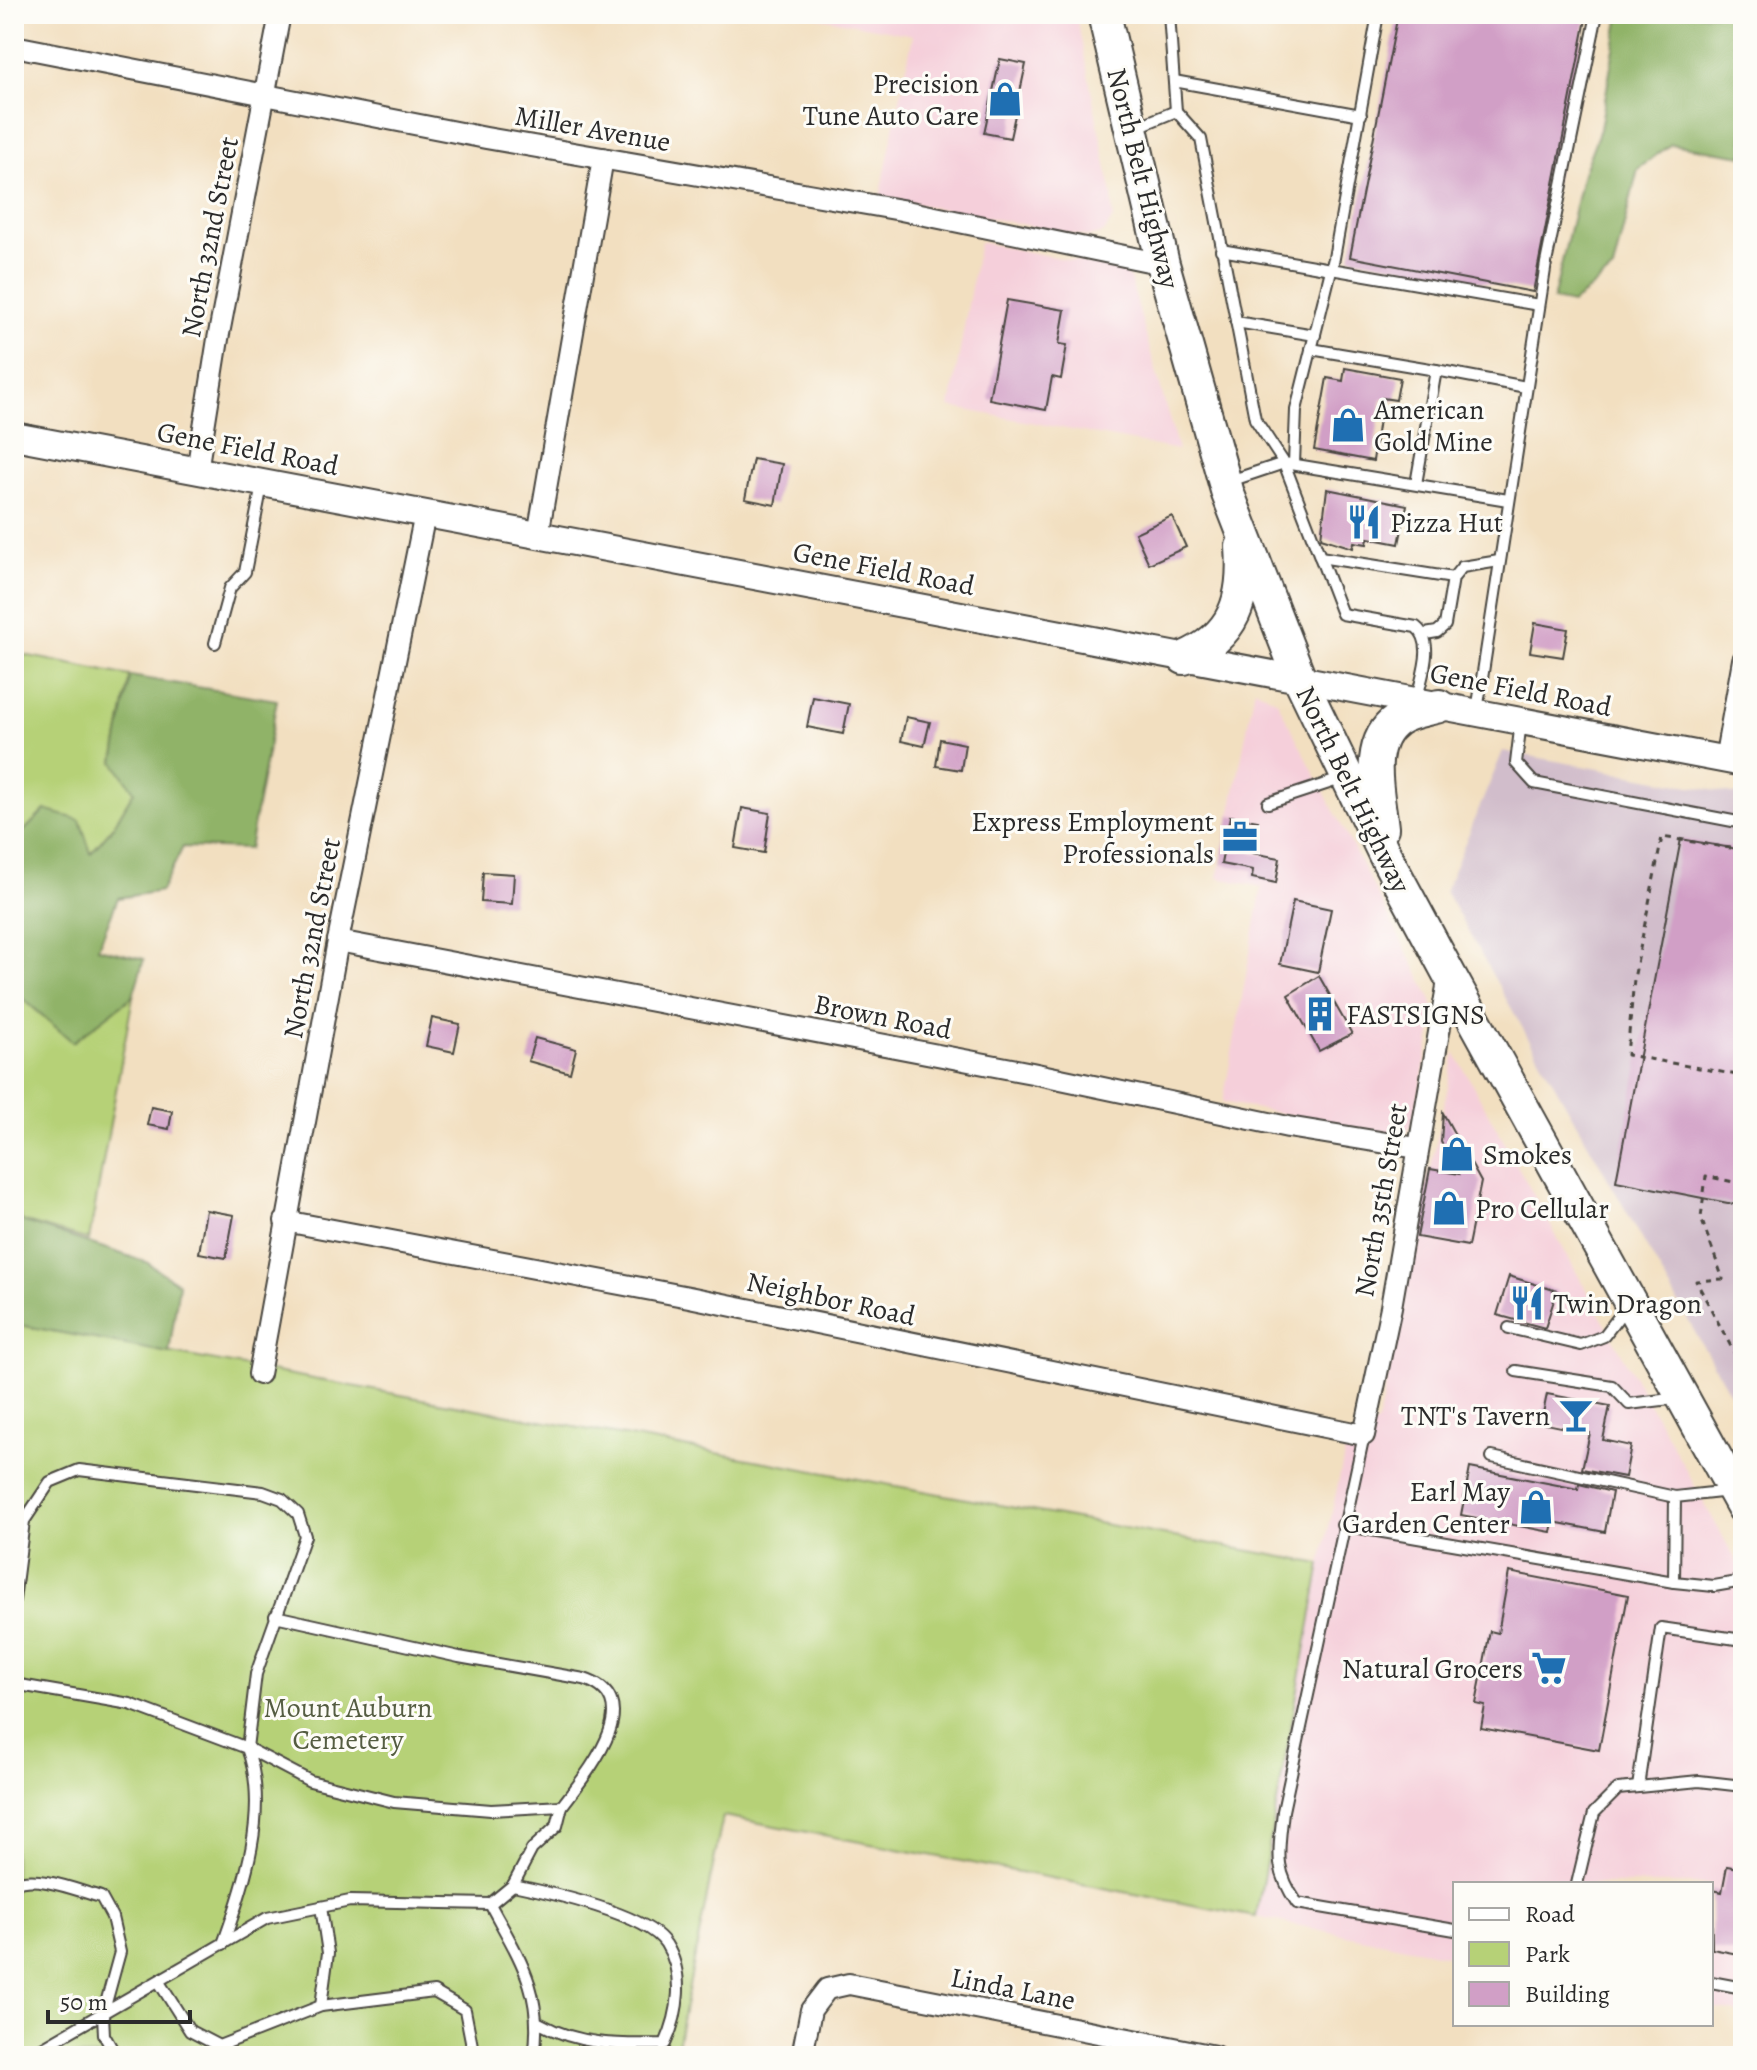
<svg xmlns="http://www.w3.org/2000/svg" width="1757" height="2070" font-family="Alegreya,serif">
  <style>
    .built { fill: #f5cfda }
    .industrial { fill: #d1bdcb }
    .green { fill: #b6d177; stroke: #707e51; stroke-width: 2 }
    .forest { fill: #90b368; stroke: #5e6f4a; stroke-width: 2 }
    .building { fill: #d19fc6 }
    .lines { fill: none; stroke-linecap: round; stroke-linejoin: round }
    .service-casing { stroke: #494641; stroke-width: 14 }
    .minor-casing { stroke: #494641; stroke-width: 24 }
    .tertiary-casing { stroke: #494641; stroke-width: 30 }
    .primary-casing { stroke: #494641; stroke-width: 36 }
    .path { stroke: #494641; stroke-width: 3; stroke-dasharray: 6 6; stroke-linecap: butt }
    .service { stroke: #fff; stroke-width: 10 }
    .minor { stroke: #fff; stroke-width: 20 }
    .tertiary { stroke: #fff; stroke-width: 26 }
    .primary { stroke: #fff; stroke-width: 32 }
    .labels { text-anchor: middle; stroke-width: 6; stroke-linejoin: round; paint-order: stroke }
    .poi-label { font-size: 28px; fill: #2b2b2b; stroke: #fdfcf7; text-anchor: start }
    .street-label { font-size: 28px; fill: #2b2b2b; stroke: #fdfcf7 }
    .park-label { font-size: 28px; fill: #555d42; stroke: #fdfcf7 }
  </style>
  <rect width="100%" height="100%" fill="#fdfcf7"/>
  <filter id="ink" filterUnits="userSpaceOnUse"><feTurbulence type="fractalNoise" baseFrequency=".0125" numOctaves="2"/><feDisplacementMap in="SourceGraphic" scale="16" xChannelSelector="R" yChannelSelector="G"/><feConvolveMatrix kernelMatrix="1 2 1 2 8 2 1 2 1" color-interpolation-filters="sRGB"/></filter>
  <filter id="wash" filterUnits="userSpaceOnUse"><feTurbulence type="fractalNoise" baseFrequency=".006" numOctaves="4" result="noise"/><feDisplacementMap in="SourceGraphic" scale="32" xChannelSelector="R" yChannelSelector="G"/><feGaussianBlur stdDeviation="1.8" result="paint"/><feColorMatrix in="noise" values="0 0 0 0 0 0 0 0 0 0 0 0 0 0 0 0 0 1.4 0 .05"/><feComposite in="paint" operator="in"/></filter>
  <g filter="url(#wash)">
    <rect width="100%" height="100%" fill="#f2dfc0"/>
    <g class="built">
      <polygon points="799,14 1076,14 1112,195 1113,218 1104,233 1088,237 880,197 913,35"/>
      <polygon points="979,242 1120,270 1130,278 1178,450 950,407"/>
      <polygon points="1255,688 1277,701 1431,998 1435,1016 1413,1122 1406,1133 1390,1135 1223,1102 1262,887 1218,878"/>
      <polygon points="1455,1053 1743,1573 1743,2014 1711,2008 1711,1884 1455,1884 1455,1957 1256,1917 1321,1564 1346,1446 1378,1422"/>
    </g>
    <polygon class="industrial" points="1503,751 1743,796 1743,1417 1445,891"/>
    <g class="green">
      <polygon points="14,653 130,676 114,762 135,790 113,827 91,854 45,810 14,841"/>
      <polygon points="133,996 89,1240 22,1221 14,1204 14,1013 21,997 73,1042"/>
      <polygon points="14,1324 1321,1564 1256,1917 723,1816 675,2056 14,2056"/>
    </g>
    <g class="forest">
      <polygon points="1620,14 1743,14 1743,156 1671,144 1638,169 1613,270 1572,304 1553,300 1583,173 1600,129"/>
      <polygon points="130,676 277,700 249,849 183,847 161,891 118,898 98,948 144,959 133,996 73,1042 21,997 14,1013 14,841 45,810 80,820 91,853 113,827 134,791 114,762"/>
      <polygon points="14,1204 22,1221 146,1262 179,1284 169,1353 14,1324"/>
    </g>
    <g id="blocks">
      <g class="building">
        <polygon points="1398,14 1587,14 1533,292 1350,257"/>
        <polygon points="1000,59 1026,64 1010,138 984,133"/>
        <polygon points="1007,300 1065,310 1059,344 1067,345 1061,379 1052,377 1046,410 989,399"/>
        <polygon points="1345,368 1400,378 1396,400 1382,398 1373,461 1314,450 1327,378 1343,381"/>
        <polygon points="753,459 782,464 775,505 745,499"/>
        <polygon points="1327,489 1407,505 1399,544 1368,538 1367,544 1354,542 1353,548 1321,538"/>
        <polygon points="1172,516 1186,547 1149,564 1135,533"/>
        <polygon points="1535,623 1568,629 1563,657 1530,652"/>
        <polygon points="813,697 849,704 843,734 807,727"/>
        <polygon points="906,717 930,722 924,746 901,741"/>
        <polygon points="940,739 965,744 961,770 936,766"/>
        <polygon points="742,808 770,813 764,853 735,848"/>
        <polygon points="1230,816 1258,821 1252,853 1280,858 1276,883 1252,878 1253,870 1221,864"/>
        <polygon points="1681,839 1743,850 1743,1206 1616,1181"/>
        <polygon points="483,872 514,874 512,904 481,902"/>
        <polygon points="1293,901 1331,909 1318,972 1280,964"/>
        <polygon points="1319,976 1352,1034 1319,1051 1288,995"/>
        <polygon points="432,1018 460,1024 454,1052 426,1046"/>
        <polygon points="535,1038 576,1049 570,1073 528,1061"/>
        <polygon points="151,1107 172,1111 169,1129 147,1125"/>
        <polygon points="1443,1113 1481,1182 1468,1246 1417,1237 1430,1169 1459,1174 1441,1142"/>
        <polygon points="206,1210 234,1215 226,1258 199,1253"/>
        <polygon points="1509,1276 1557,1291 1545,1328 1497,1315"/>
        <polygon points="1547,1394 1610,1406 1603,1440 1631,1446 1625,1477 1582,1469 1590,1433 1541,1423"/>
        <polygon points="1470,1468 1578,1489 1579,1484 1612,1492 1605,1532 1553,1522 1551,1532 1461,1515"/>
        <polygon points="1509,1572 1628,1595 1599,1750 1481,1728 1485,1706 1476,1704 1490,1631 1498,1633"/>
        <polygon points="1727,1866 1743,1869 1743,1955 1712,1949 1711,1890 1722,1892"/>
      </g>
    </g>
  </g>
  <g filter="url(#ink)">
    <use href="#blocks" fill-opacity="0" stroke="#494641" stroke-width="2"/>
    <g class="lines">
      <g class="service-casing">
        <g id="service">
          <polyline points="1169,14 1176,111"/>
          <polyline points="1174,81 1361,115"/>
          <path d="M 1137,127 L 1176,111 L 1201,139 L 1255,419 L 1284,463 L 1342,614 L 1416,627 C 1436,643 1421,677 1417,699"/>
          <polyline points="1221,250 1539,305"/>
          <polyline points="1236,322 1315,335"/>
          <polyline points="1311,349 1436,370 1416,484"/>
          <polyline points="1436,370 1526,387"/>
          <polyline points="1294,464 1296,410 1334,258 1378,14"/>
          <polyline points="1227,482 1284,463 1508,500"/>
          <polyline points="1320,557 1453,578 1445,625 1437,632 1425,634"/>
          <polyline points="1453,578 1462,567 1499,561"/>
          <polyline points="215,643 230,588 245,572 262,485"/>
          <polyline points="1477,711 1546,263 1597,14"/>
          <polyline points="1521,721 1516,763 1534,783 1743,823"/>
          <polyline points="1268,803 1341,779"/>
          <polyline points="1509,1328 1581,1345 1604,1336 1627,1306"/>
          <polyline points="1516,1371 1612,1386 1629,1404 1679,1398"/>
          <path d="M 1364,1435 L 1283,1811 C 1279,1851 1273,1868 1297,1903 L 1455,1930"/>
          <polyline points="1492,1457 1675,1497"/>
          <polyline points="1730,1491 1675,1497 1674,1582 1714,1586 1743,1581"/>
          <polyline points="1342,1525 1674,1582"/>
          <path d="M 14,1600 L 24,1521 L 50,1482 L 79,1470 L 263,1492 L 282,1499 L 298,1514 L 305,1536 L 256,1674 L 247,1748 L 310,1781 L 394,1802 L 491,1810 L 562,1806 C 586,1774 650,1700 584,1679 L 459,1657 L 275,1616"/>
          <path d="M 14,1684 L 130,1704 L 247,1748 C 270,1810 244,1886 223,1944"/>
          <polyline points="1638,1787 1661,1628 1743,1640"/>
          <path d="M 14,1884 C 36,1873 78,1891 101,1897 L 112,1917 L 120,1952 L 103,2014 L 104,2035 L 116,2056"/>
          <polyline points="1577,1884 1594,1813 1618,1789 1699,1781 1743,1786"/>
          <path d="M 513,1885 C 547,1892 648,1914 666,1944 C 685,1974 679,2014 665,2044 C 619,2045 580,2046 539,2023"/>
          <path d="M 490,1904 C 519,1958 544,1992 534,2056"/>
          <polyline points="321,1907 328,1953 321,2006"/>
          <polyline points="159,1982 190,2031 219,2046 321,2006 434,1992 465,2010 474,2056"/>
          <polyline points="1711,1982 1743,1988"/>
          <polyline points="28,2056 267,1918 350,1901 490,1904 513,1885 532,1849 557,1826 562,1806"/>
        </g>
      </g>
      <g class="minor-casing">
        <g id="minor">
          <polyline points="14,46 486,138 901,210 1163,264"/>
          <polyline points="197,471 218,339 280,14"/>
          <polyline points="538,535 603,158"/>
          <polyline points="1725,760 1743,660"/>
          <polyline points="338,941 1032,1073 1288,1127 1417,1148"/>
          <polyline points="285,1221 689,1297 1364,1435 1391,1307 1449,975"/>
          <polyline points="259,1374 338,941 425,514"/>
          <polyline points="802,2056 811,2010 827,1989 849,1984 1215,2056"/>
        </g>
      </g>
      <g class="tertiary-casing">
        <polyline id="tertiary" points="14,436 1743,763"/>
      </g>
      <g class="primary-casing">
        <g id="primary">
          <polyline points="1104,14 1163,264 1228,494 1300,679 1385,855 1449,974 1743,1507"/>
          <path d="M 1184,658 C 1235,636 1246,599 1242,547"/>
          <path d="M 1382,828 C 1379,795 1363,744 1397,720 C 1408,712 1425,710 1439,706"/>
        </g>
      </g>
      <g class="path">
        <polyline points="1743,850 1662,837 1634,979 1627,1055 1743,1076"/>
        <polyline points="1743,1184 1706,1176 1701,1218 1723,1279 1696,1281 1743,1369"/>
      </g>
      <use href="#service" class="service"/>
      <use href="#minor" class="minor"/>
      <use href="#tertiary" class="tertiary"/>
      <use href="#primary" class="primary"/>
    </g>
  </g>
  <defs>
    <g id="shop-bare" transform="scale(2.76)"><path d="M-5-2.5h2.3a2.7 3.5 0 0 1 5.4 0H5L5.5 6h-11ZM-1.5-2.5h3a1.5 2.3 0 0 0-3 0Z" fill="#1f6fb2" stroke="#fdfcf7" stroke-width="2.5" paint-order="stroke"/></g>
    <g id="restaurant-bare" transform="scale(2.76)"><path d="M-5-6h1v4h1v-4h1v4h1v-4h1v5L-1.5 .5V6h-2V.5L-5-1ZM5-6V6H3V1.5H1.5Q1.5-4 5-6Z" fill="#1f6fb2" stroke="#fdfcf7" stroke-width="2.5" paint-order="stroke"/></g>
    <g id="office-bare" transform="scale(2.76)"><path d="M-6-3h4V-5.5h4V-3h4V5H-6ZM-1-4.5V-3h2v-1.5ZM-6 0V1H6V0Z" fill="#1f6fb2" stroke="#fdfcf7" stroke-width="2.5" paint-order="stroke"/></g>
    <g id="building-bare" transform="scale(2.76)"><path d="M-4-6H4V6H1V3H-1V6H-4ZM-2.5-4.3h1.7v1.8h-1.7ZM.8-4.3h1.7v1.8H.8ZM-2.5-1h1.7V.8h-1.7ZM.8-1h1.7V.8H.8Z" fill="#1f6fb2" stroke="#fdfcf7" stroke-width="2.5" paint-order="stroke"/></g>
    <g id="bar-bare" transform="scale(2.76)"><path d="M-6-5H6L.8 .8V4.5H3.5V6h-7V4.5H-.8V.8Z" fill="#1f6fb2" stroke="#fdfcf7" stroke-width="2.5" paint-order="stroke"/></g>
    <g id="supermarket-bare" transform="scale(2.76)"><path d="M-6-5.5h2.5l.6 2H6L4.5 2H-2.5L-4.4-4H-6ZM-1.5 3.2a1.3 1.3 0 1 0 .1 0ZM3 3.2a1.3 1.3 0 1 0 .1 0Z" fill="#1f6fb2" stroke="#fdfcf7" stroke-width="2.5" paint-order="stroke"/></g>
  </defs>
  <g fill-rule="evenodd">
    <use href="#shop-bare" x="1005" y="99"/>
    <use href="#shop-bare" x="1348" y="425"/>
    <use href="#restaurant-bare" x="1364" y="522"/>
    <use href="#office-bare" x="1240" y="837"/>
    <use href="#building-bare" x="1320" y="1014"/>
    <use href="#shop-bare" x="1457" y="1154"/>
    <use href="#shop-bare" x="1449" y="1208"/>
    <use href="#restaurant-bare" x="1527" y="1303"/>
    <use href="#bar-bare" x="1576" y="1415"/>
    <use href="#shop-bare" x="1536" y="1507"/>
    <use href="#supermarket-bare" x="1549" y="1668"/>
  </g>
  <g class="labels">
    <g class="poi-label">
      <text x="979" y="93" text-anchor="end">Precision<tspan x="979" dy="32">Tune Auto Care</tspan></text>
      <text x="1374" y="419">American<tspan x="1374" dy="32">Gold Mine</tspan></text>
      <text x="1390" y="532">Pizza Hut</text>
      <text x="1214" y="831" text-anchor="end">Express Employment<tspan x="1214" dy="32">Professionals</tspan></text>
      <text x="1346" y="1024">FASTSIGNS</text>
      <text x="1483" y="1164">Smokes</text>
      <text x="1475" y="1218">Pro Cellular</text>
      <text x="1553" y="1313">Twin Dragon</text>
      <text x="1550" y="1425" text-anchor="end">TNT's Tavern</text>
      <text x="1510" y="1501" text-anchor="end">Earl May<tspan x="1510" dy="32">Garden Center</tspan></text>
      <text x="1523" y="1678" text-anchor="end">Natural Grocers</text>
    </g>
    <g class="street-label">
      <text transform="translate(593 128) rotate(10)" y="10">Miller Avenue</text>
      <text transform="translate(1144 178) rotate(76)" y="10">North Belt Highway</text>
      <text transform="translate(209 237) rotate(-79)" y="10">North 32nd Street</text>
      <text transform="translate(248 448) rotate(11)" y="10">Gene Field Road</text>
      <text transform="translate(884 568) rotate(11)" y="10">Gene Field Road</text>
      <text transform="translate(1521 689) rotate(11)" y="10">Gene Field Road</text>
      <text transform="translate(1354 789) rotate(64)" y="10">North Belt Highway</text>
      <text transform="translate(311 938) rotate(-79)" y="10">North 32nd Street</text>
      <text transform="translate(883 1016) rotate(11)" y="10">Brown Road</text>
      <text transform="translate(1380 1200) rotate(-80)" y="10">North 35th Street</text>
      <text transform="translate(831 1298) rotate(12)" y="10">Neighbor Road</text>
      <text transform="translate(1013 1988) rotate(11)" y="10">Linda Lane</text>
    </g>
    <g class="park-label">
      <text x="348" y="1717">Mount Auburn<tspan x="348" dy="32">Cemetery</tspan></text>
    </g>
  </g>
  <rect width="1757" height="2070" fill="none" stroke="#fdfcf7" stroke-width="48"/>
  <rect x="1453" y="1882" width="260" height="144" fill="#fdfcf7" stroke="#a9a8a5" stroke-width="2"/>
  <rect x="1469" y="1908" width="40" height="12" fill="#ffffff" stroke="#a9a8a5" stroke-width="2"/>
  <text x="1525" y="1922" font-size="24" fill="#2b2b2b">Road</text>
  <rect x="1469" y="1942" width="40" height="24" fill="#b6d177" stroke="#a9a8a5" stroke-width="2"/>
  <text x="1525" y="1962" font-size="24" fill="#2b2b2b">Park</text>
  <rect x="1469" y="1982" width="40" height="24" fill="#d19fc6" stroke="#a9a8a5" stroke-width="2"/>
  <text x="1525" y="2002" font-size="24" fill="#2b2b2b">Building</text>
  <path d="M48 2010v12h142v-12" fill="none" stroke="#2b2b2b" stroke-width="4"/>
  <text x="60" y="2010" font-size="24" fill="#2b2b2b" stroke="#fdfcf7" stroke-width="6" paint-order="stroke">50 m</text>
</svg>
